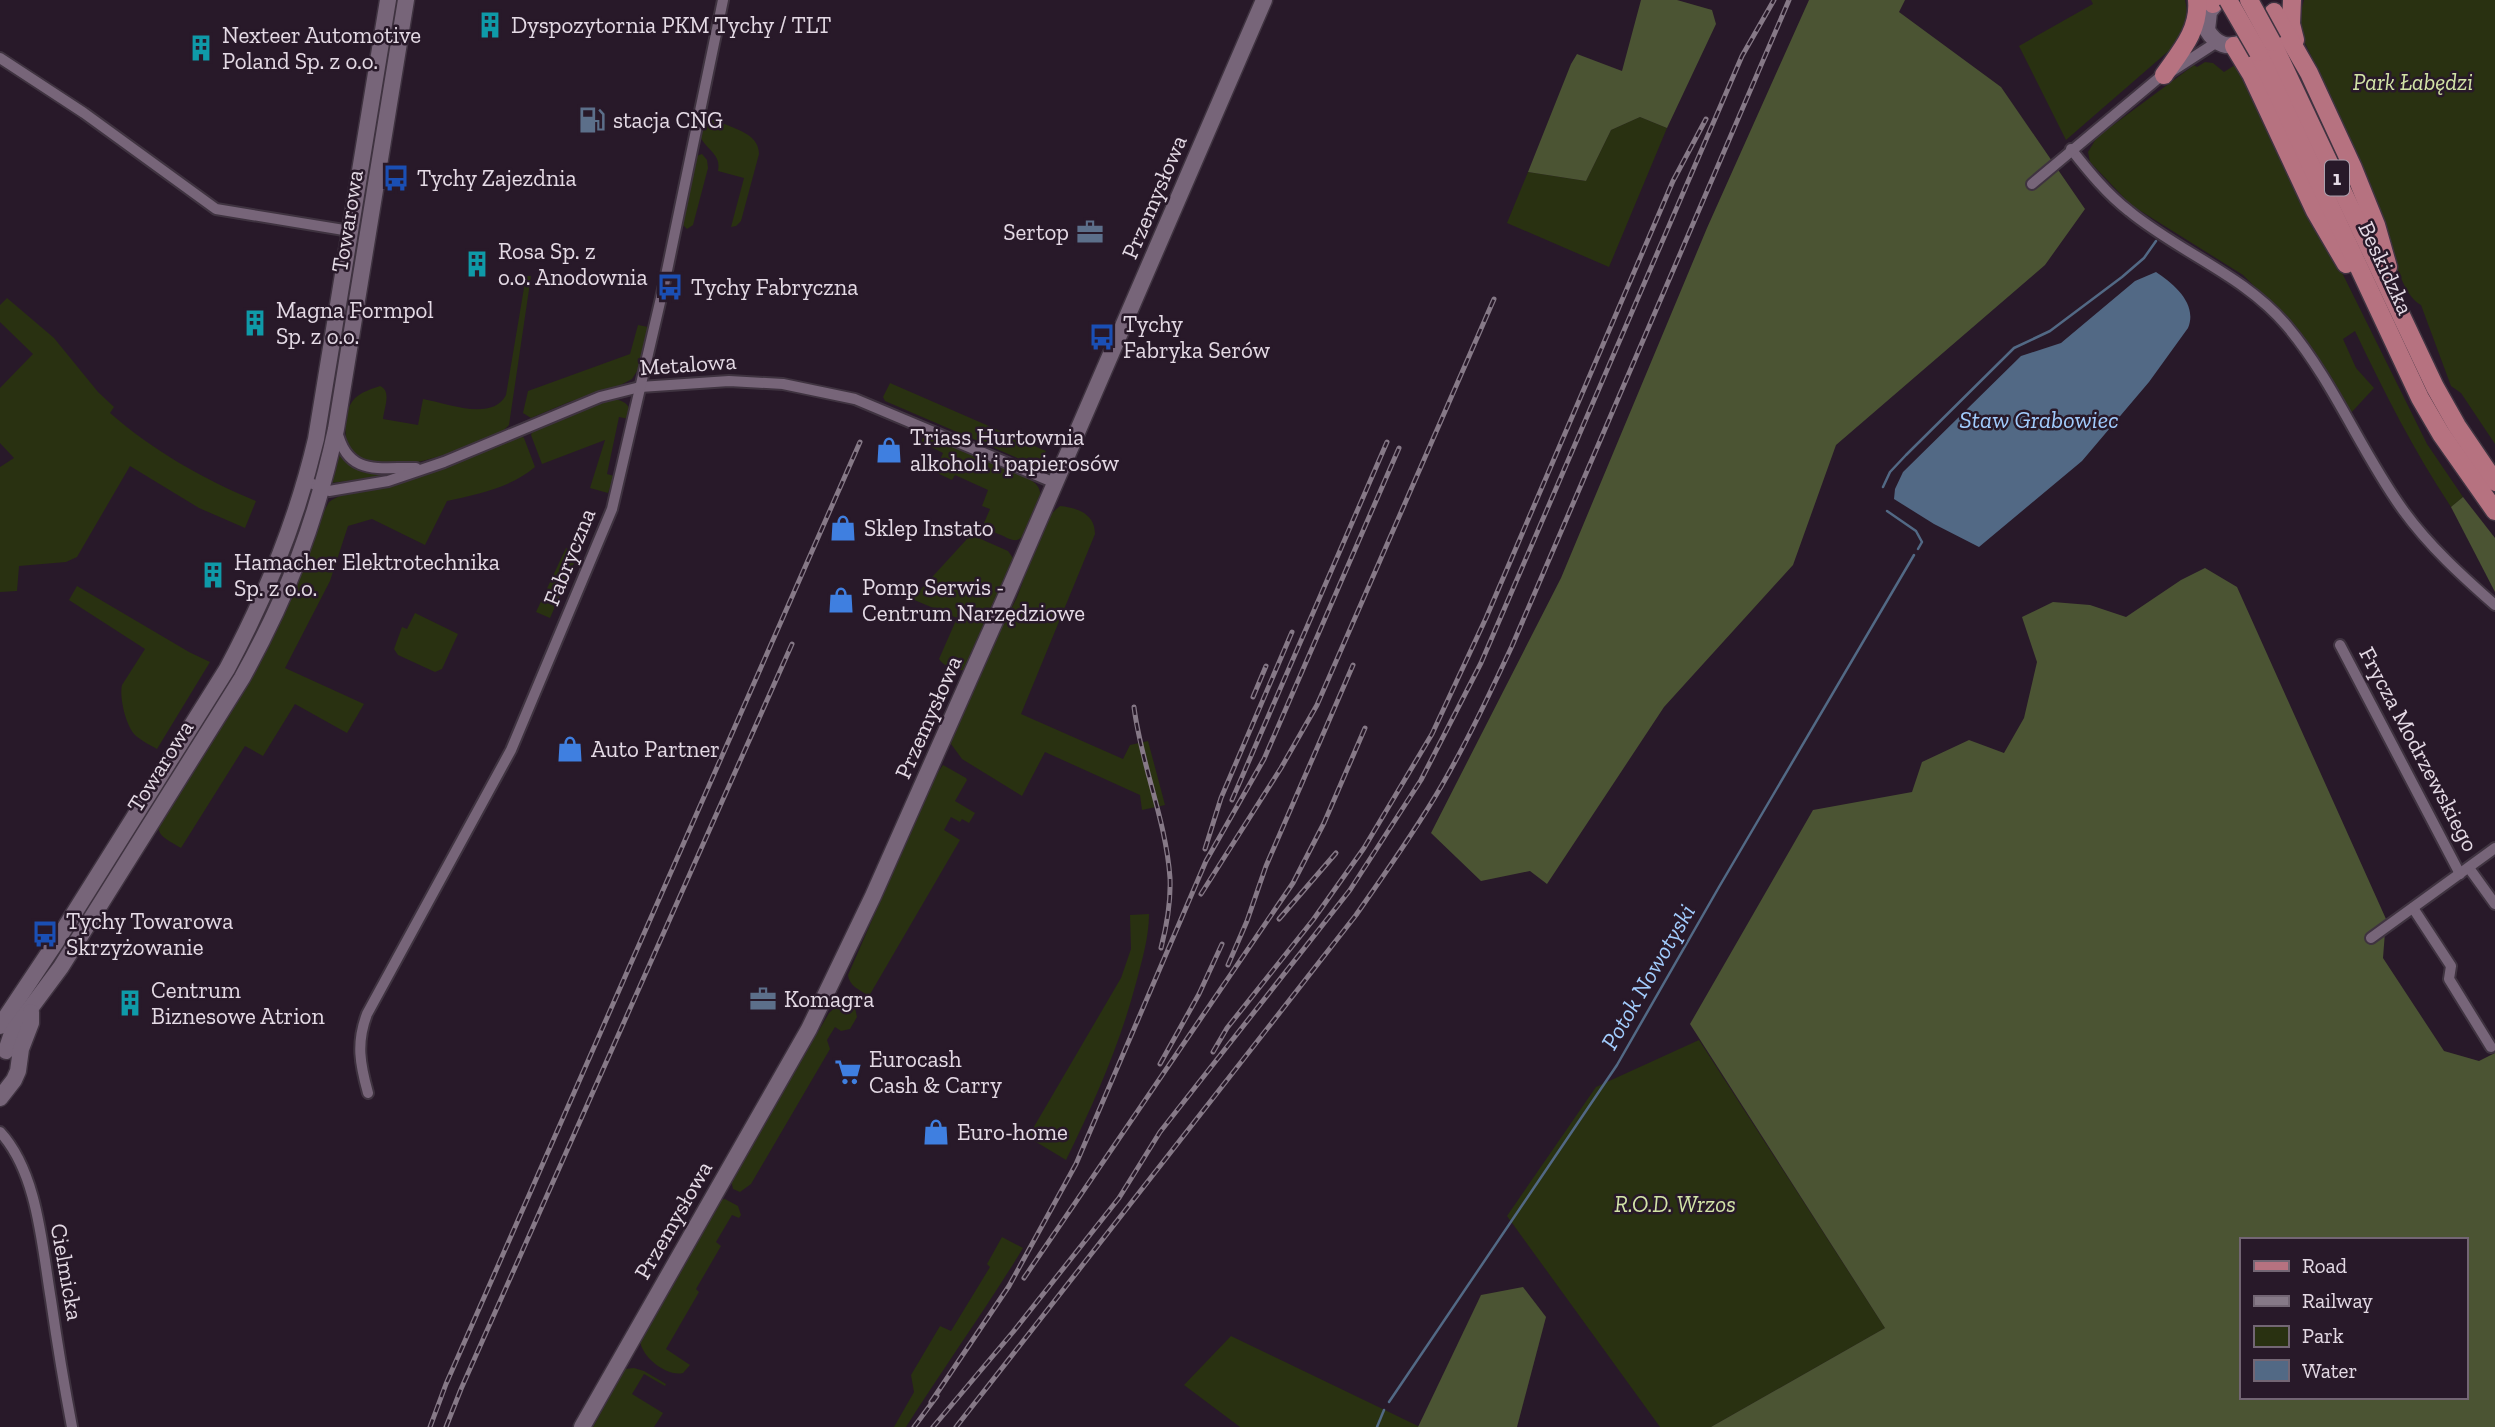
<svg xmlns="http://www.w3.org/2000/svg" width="2495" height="1427" font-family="'Zilla Slab',serif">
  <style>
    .green { fill: #293111 }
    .forest { fill: #4b5433; fill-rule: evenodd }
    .water { fill: #526985 }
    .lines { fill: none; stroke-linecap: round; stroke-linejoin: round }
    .stream { stroke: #526985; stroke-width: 2.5 }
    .street-casing { stroke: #3f3340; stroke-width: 14 }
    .secondary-casing { stroke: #3f3340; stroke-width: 19 }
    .primary-casing { stroke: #3f3340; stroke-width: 21 }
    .street { stroke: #776579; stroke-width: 10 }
    .secondary { stroke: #776579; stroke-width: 16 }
    .primary { stroke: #b67280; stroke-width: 18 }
    .rail-casing { stroke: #867987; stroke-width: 5 }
    .rail { stroke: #281929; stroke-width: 2.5; stroke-dasharray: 8; stroke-linecap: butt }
    .primary-bridge-casing { stroke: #3f3340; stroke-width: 21; stroke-linecap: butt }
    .primary-bridge { stroke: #b67280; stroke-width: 18 }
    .labels { text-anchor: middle; stroke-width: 5; stroke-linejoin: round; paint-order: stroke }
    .shield { fill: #281929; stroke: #aca0ad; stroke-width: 2 }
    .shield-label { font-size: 21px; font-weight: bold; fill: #e4dae5 }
    .poi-label { font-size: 23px; fill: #e4dae5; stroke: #281929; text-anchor: start }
    .park-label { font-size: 23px; font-style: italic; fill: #d2e4a7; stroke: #281929 }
    .street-label { font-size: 23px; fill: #e4dae5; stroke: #281929 }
    .water-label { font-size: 24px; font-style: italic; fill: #a2ccfd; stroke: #281929 }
  </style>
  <rect width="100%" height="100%" fill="#281929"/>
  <g class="green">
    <path d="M 2091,0 L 2185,0 C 2190,18 2182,34 2172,48 L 2066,140 L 2019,46 L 2093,4 Z"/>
    <path d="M 2304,0 L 2495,0 L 2495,444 L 2461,393 L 2451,386 L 2421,305 C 2403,295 2396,263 2390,244 C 2367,172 2334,102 2301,35 L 2299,18 Z"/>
    <path d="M 2205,62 L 2213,63 L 2224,72 L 2238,63 L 2427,444 L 2463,497 L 2451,507 C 2414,451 2384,392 2355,331 L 2343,339 L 2356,368 L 2374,388 L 2350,414 L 2280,312 L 2243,275 L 2131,205 L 2090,162 L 2088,152 L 2097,137 L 2194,65 L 2197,67 Z"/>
    <polygon points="1640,117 1667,128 1609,267 1507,223 1528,172 1586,181 1611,130"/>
    <path d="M 710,120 L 716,120 C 732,129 759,132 759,154 L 741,221 L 736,226 L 731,227 L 744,178 L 718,171 C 722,154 705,149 700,136 L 705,124 Z"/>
    <polygon points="702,154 707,160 708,168 693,225 687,229 681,223 693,162 696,156"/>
    <path d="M 526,276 L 531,276 L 509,425 L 503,431 C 463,448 422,468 378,465 C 369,464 359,461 353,454 C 342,442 343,410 355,398 C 362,392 371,389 380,386 C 392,391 384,408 383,419 L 418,425 L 423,399 C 446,403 492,422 506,395 Z"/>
    <path d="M 7,298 L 54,338 L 98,392 L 114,407 L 110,413 C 152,450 203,479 256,501 L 245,528 L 199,508 L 130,466 L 77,557 L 66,562 L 19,566 L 17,591 L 0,592 L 0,467 L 14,458 L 0,443 L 0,388 L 33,354 L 0,322 L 0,305 Z"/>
    <polygon points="638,325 648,327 641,365 632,379 615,388 569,402 531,418 523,413 528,391 630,354"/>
    <polygon points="890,383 1046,451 1038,467 885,401 883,397"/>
    <path d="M 614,399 C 626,401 632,406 629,419 L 619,417 L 607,474 L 614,476 L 608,493 L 590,488 L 605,440 L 542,464 L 531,435 L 533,429 Z"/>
    <path d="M 925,433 L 1030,479 C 1035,483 1039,486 1040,492 C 1043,503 1028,537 1017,540 C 1011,541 1006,537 1001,535 C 993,532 988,530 984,523 L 990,509 L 982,506 L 988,490 L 955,475 L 952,480 L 935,472 L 943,453 L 921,442 Z"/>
    <path d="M 520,435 L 524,438 L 535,467 C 510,488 478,494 447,501 L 425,545 L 372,519 L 348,526 L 330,581 L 285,668 L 364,704 L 347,733 L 295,704 L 263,756 L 245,746 L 181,848 C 169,840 156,837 158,821 L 329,502 C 349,488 374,490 397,483 C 439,470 480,455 520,435 Z"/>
    <path d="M 338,449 C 354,469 359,474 386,473 L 386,476 L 331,483 Z"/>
    <path d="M 1060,506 C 1078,508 1095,514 1095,534 L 1021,714 L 1123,759 L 1130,745 L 1148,741 L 1165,805 L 1142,810 L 1140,795 L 1045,752 L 1022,796 L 962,759 L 951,744 L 952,735 C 968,700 981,664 998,630 C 1003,619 1012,609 1017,597 C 1030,568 1034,525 1060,506 Z"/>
    <path d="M 974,536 L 1008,551 L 1015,561 L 965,670 C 957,671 944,667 939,659 L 957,618 L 912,599 L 967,539 Z"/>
    <polygon points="566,548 578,554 550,618 536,612"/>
    <path d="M 77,586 L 189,652 L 210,662 L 157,749 C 150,745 142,741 136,736 C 126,727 119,697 122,685 L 145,649 L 69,600 Z"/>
    <polygon points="415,613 458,634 442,669 435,672 398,655 394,649 402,627 407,629"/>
    <path d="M 943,765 L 966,778 L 967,780 L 955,801 L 975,813 L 969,823 L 962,819 L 960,822 L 951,817 L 944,830 L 960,840 L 869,996 C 860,990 849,986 848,975 L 934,778 Z"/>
    <path d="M 1149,914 C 1149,937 1142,960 1136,983 C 1120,1044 1094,1103 1066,1160 L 1028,1137 L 1121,978 L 1131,949 L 1130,915 Z"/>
    <polygon points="839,1004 855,1008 857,1017 850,1029 841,1031 835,1027 827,1040 830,1049 751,1184 740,1192 733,1189 731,1180 829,1013"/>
    <polygon points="1699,1040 1885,1328 1711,1427 1660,1427 1507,1216 1596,1087"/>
    <path d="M 725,1199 L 738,1206 L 741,1215 L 739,1218 L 732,1215 L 716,1242 L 721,1246 L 696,1289 L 699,1292 L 666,1349 L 690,1365 L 683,1373 C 667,1377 641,1357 640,1340 L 720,1200 Z"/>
    <path d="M 1002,1237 L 1023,1248 C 986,1309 944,1367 906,1427 L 894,1427 L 914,1392 L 911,1375 L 940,1326 L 951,1331 L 990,1267 L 987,1264 Z"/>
    <polygon points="1231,1336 1418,1426 1418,1427 1240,1427 1184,1385"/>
    <polygon points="634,1368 644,1371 666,1384 665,1386 644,1374 632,1394 663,1413 654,1427 593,1427 610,1396 619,1373 625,1369"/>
  </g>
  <g class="forest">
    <polygon points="1641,0 1677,0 1712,10 1716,24 1667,128 1640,117 1611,130 1586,181 1528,172 1571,64 1577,54 1622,71"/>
    <polygon points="1809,0 1905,0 1899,12 2001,87 2085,209 2045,265 1836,445 1793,565 1664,707 1547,884 1530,871 1481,881 1431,833 1561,578 1707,228"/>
    <polygon points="2463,497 2495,538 2495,592 2451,507"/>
    <path d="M 2205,568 L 2237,587 L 2386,919 L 2383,958 L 2444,1051 L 2479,1061 L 2495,1053 L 2495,1427 L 1711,1427 L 1885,1328 L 1690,1024 L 1813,810 L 1912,792 L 1922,762 L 1969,740 L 2004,753 L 2024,718 L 2037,662 L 2022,617 L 2053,602 L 2090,605 L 2126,617 L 2181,580 ZM 2241,1240 L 2465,1240 L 2465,1397 L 2241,1397 Z"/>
    <polygon points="1523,1287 1546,1317 1517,1427 1418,1427 1481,1295"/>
  </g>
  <path class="water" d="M 2156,272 C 2174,284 2198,304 2188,328 L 2149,382 L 2082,461 L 1979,547 L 1934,524 L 1894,499 L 1895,489 L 1903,472 L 2021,356 L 2061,343 L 2135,281 Z"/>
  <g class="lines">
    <g class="stream">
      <polyline points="1883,487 1890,472 1906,455 2014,348 2050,331 2122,277 2144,258 2156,241"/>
      <polyline points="1887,511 1916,531 1922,542 1918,549"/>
      <polyline points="1389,1402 1617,1065 1719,887 1914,555"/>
      <polyline points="1377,1427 1384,1410"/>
    </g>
    <g class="street-casing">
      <g id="street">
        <polyline points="0,58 84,113 216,209 350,231"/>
        <polyline points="2169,73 2217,42"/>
        <path d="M 2071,149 C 2089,172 2107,194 2129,211 C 2180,253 2244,275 2287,326 C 2334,382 2361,452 2403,510 C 2429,546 2462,576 2495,605"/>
        <polyline points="2032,184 2167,71"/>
        <path d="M 337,431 C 348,477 379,467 416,468"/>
        <polyline points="306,481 329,491 388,481 444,462 600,397 640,387 729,381 783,384 855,399 1055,483"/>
        <polyline points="2340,645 2460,874"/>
        <polyline points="2469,868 2495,904"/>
        <polyline points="2413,908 2451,966 2449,979 2491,1047"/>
        <polyline points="2371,938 2495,848"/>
        <path d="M 368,1093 C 360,1064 356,1043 367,1014 L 511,750 L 612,509 L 664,285 L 723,0"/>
        <path d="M 0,1132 C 38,1173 42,1247 51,1300 C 57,1342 64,1385 72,1427"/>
      </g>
    </g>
    <g class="secondary-casing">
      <g id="secondary">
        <path d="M 2219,0 L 2209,12 L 2207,30 C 2216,45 2228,49 2243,42"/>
        <path d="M 0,1026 L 56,942 L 227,669 C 266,596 297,520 316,439 L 388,0"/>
        <path d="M 6,1051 L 12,1033 L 61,967 L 242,678 C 288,595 316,522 336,429 L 406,0"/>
        <polyline points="0,1098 14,1080 18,1071 21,1049 31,1023 31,1012"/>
        <polyline points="582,1427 809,1029 873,896 1011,585 1264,0"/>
      </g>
    </g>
    <g class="primary-casing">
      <g id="primary">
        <polyline points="2210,0 2213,4"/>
        <polyline points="2292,0 2291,24 2295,40"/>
        <polyline points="2274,12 2309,73 2353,168 2376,225 2388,267"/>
        <polyline points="2272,42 2435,387 2457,426 2495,482"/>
        <polyline points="2234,46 2251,74 2315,211 2346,264"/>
        <polyline points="2258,52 2420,398 2441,434 2495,511"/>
        <path d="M 2164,75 C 2180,52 2200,30 2197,0"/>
      </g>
    </g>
    <use href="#street" class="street"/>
    <use href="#secondary" class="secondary"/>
    <use href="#primary" class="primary"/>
    <g class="rail-casing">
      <g id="rail">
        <polyline points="1253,697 1266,666"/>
        <path d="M 1134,707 C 1141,764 1166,820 1170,878 C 1171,902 1167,925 1161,948"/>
        <polyline points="1232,800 1387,442"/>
        <polyline points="1205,849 1221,798 1292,632"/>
        <polyline points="1201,894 1281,768 1317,705 1494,299"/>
        <polyline points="1279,919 1336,853"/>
        <polyline points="1228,965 1247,921 1266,866 1353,665"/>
        <polyline points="1213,1052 1227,1028 1313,920 1364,848 1432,734 1486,618 1673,181 1706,119"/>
        <polyline points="1160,1064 1199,994 1222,944"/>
        <polyline points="1024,1278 1293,883 1324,823 1365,728"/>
        <polyline points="931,1402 1009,1286 1076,1164 1206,861 1264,759 1399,448"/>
        <polyline points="430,1427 446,1384 860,442"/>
        <polyline points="446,1427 461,1389 792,644"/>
        <polyline points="914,1427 937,1396"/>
        <polyline points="933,1427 1013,1332 1119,1198 1160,1132 1350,890 1421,780 1481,663 1742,56 1774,0"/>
        <path d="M 956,1427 L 1356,915 C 1386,872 1416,830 1442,785 C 1468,740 1490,693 1512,646 L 1789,0"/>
      </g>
    </g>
    <use href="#rail" class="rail"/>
    <g class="primary-bridge-casing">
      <g id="primary-bridge">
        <polyline points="2228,0 2258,52"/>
        <polyline points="2249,0 2272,42"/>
      </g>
    </g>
    <use href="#primary-bridge" class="primary-bridge"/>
  </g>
  <defs>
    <g id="building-bare" transform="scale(2.1)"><path d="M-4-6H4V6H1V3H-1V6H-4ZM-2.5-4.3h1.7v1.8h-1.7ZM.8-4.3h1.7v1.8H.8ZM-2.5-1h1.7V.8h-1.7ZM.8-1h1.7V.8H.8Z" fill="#0f9aa8" stroke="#281929" stroke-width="2.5" paint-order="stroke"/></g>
    <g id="fuel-bare" transform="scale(2.1)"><path d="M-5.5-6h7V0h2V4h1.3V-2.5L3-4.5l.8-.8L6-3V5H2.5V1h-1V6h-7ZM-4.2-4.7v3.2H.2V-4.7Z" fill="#5c6f8a" stroke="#281929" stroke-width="2.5" paint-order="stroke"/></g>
    <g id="bus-bare" transform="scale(2.1)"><path d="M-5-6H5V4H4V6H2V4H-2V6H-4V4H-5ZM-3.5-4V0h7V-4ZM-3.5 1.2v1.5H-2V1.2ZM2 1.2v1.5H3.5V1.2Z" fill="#1a4fb4" stroke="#281929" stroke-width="2.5" paint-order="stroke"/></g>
    <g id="office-bare" transform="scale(2.1)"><path d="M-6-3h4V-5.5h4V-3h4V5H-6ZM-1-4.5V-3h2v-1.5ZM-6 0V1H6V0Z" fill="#5c6f8a" stroke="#281929" stroke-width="2.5" paint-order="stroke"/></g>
    <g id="shop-bare" transform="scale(2.1)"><path d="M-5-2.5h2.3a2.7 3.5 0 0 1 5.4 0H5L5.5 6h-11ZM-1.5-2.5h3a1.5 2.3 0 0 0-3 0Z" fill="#3f7fe0" stroke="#281929" stroke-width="2.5" paint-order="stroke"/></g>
    <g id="supermarket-bare" transform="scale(2.1)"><path d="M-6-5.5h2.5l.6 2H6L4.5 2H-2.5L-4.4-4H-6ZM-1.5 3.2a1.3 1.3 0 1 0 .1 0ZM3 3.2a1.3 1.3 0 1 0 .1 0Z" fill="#3f7fe0" stroke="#281929" stroke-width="2.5" paint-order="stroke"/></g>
  </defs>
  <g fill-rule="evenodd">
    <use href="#building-bare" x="490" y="25"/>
    <use href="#building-bare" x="201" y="48"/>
    <use href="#fuel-bare" x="592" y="120"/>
    <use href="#bus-bare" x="396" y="178"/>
    <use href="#office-bare" x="1090" y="232"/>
    <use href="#building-bare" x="477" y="264"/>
    <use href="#bus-bare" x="670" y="287"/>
    <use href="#building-bare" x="255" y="323"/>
    <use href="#bus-bare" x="1102" y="337"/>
    <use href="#shop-bare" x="889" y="450"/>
    <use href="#shop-bare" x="843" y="528"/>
    <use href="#building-bare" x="213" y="575"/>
    <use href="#shop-bare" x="841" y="600"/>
    <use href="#shop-bare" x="570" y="749"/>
    <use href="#bus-bare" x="45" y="934"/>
    <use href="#office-bare" x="763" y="999"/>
    <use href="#building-bare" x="130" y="1003"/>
    <use href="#supermarket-bare" x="848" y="1072"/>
    <use href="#shop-bare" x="936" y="1132"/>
  </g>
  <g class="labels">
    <rect class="shield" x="2325" y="160.5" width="24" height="35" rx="5"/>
    <g class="shield-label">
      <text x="2337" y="185">1</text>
    </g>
    <g class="poi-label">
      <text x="511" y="33">Dyspozytornia PKM Tychy / TLT</text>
      <text x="222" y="43">Nexteer Automotive<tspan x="222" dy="26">Poland Sp. z o.o.</tspan></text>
      <text x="613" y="128">stacja CNG</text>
      <text x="417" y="186">Tychy Zajezdnia</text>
      <text x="1069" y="240" text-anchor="end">Sertop</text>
      <text x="498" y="259">Rosa Sp. z<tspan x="498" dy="26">o.o. Anodownia</tspan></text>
      <text x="691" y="295">Tychy Fabryczna</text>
      <text x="276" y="318">Magna Formpol<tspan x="276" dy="26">Sp. z o.o.</tspan></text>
      <text x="1123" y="332">Tychy<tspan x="1123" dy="26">Fabryka Serów</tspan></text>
      <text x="910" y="445">Triass Hurtownia<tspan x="910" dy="26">alkoholi i papierosów</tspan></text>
      <text x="864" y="536">Sklep Instato</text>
      <text x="234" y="570">Hamacher Elektrotechnika<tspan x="234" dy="26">Sp. z o.o.</tspan></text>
      <text x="862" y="595">Pomp Serwis -<tspan x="862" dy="26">Centrum Narzędziowe</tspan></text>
      <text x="591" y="757">Auto Partner</text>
      <text x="66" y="929">Tychy Towarowa<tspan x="66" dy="26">Skrzyżowanie</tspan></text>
      <text x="151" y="998">Centrum<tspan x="151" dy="26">Biznesowe Atrion</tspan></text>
      <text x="784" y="1007">Komagra</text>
      <text x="869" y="1067">Eurocash<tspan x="869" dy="26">Cash &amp; Carry</tspan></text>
      <text x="957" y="1140">Euro-home</text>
    </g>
    <g class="park-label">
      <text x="2413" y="90">Park Łabędzi</text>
      <text x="1675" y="1212">R.O.D. Wrzos</text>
    </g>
    <g class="street-label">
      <text transform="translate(1154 197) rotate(-67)" y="8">Przemysłowa</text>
      <text transform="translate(347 221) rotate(-81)" y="8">Towarowa</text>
      <text transform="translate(2386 268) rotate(65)" y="8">Beskidzka</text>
      <text transform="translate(688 364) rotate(-4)" y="8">Metalowa</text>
      <text transform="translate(569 557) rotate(-68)" y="8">Fabryczna</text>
      <text transform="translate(928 717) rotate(-66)" y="8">Przemysłowa</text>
      <text transform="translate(2419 749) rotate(62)" y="8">Frycza Modrzewskiego</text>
      <text transform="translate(160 766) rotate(-58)" y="8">Towarowa</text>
      <text transform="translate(673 1220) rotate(-60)" y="8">Przemysłowa</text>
      <text transform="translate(67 1272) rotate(80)" y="8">Cielmicka</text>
    </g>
    <g class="water-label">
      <text x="2039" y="428">Staw Grabowiec</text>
      <text transform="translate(1648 977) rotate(-60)" y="8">Potok Nowotyski</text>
    </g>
  </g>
  <rect x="2240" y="1238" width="228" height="161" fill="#281929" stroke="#736674" stroke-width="2"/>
  <rect x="2254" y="1261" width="35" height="10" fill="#b67280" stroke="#736674" stroke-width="2"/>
  <text x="2302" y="1273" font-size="21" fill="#e4dae5">Road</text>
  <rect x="2254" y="1296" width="35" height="10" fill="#867987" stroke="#736674" stroke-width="2"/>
  <text x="2302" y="1308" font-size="21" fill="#e4dae5">Railway</text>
  <rect x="2254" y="1326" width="35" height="21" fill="#293111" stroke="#736674" stroke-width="2"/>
  <text x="2302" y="1343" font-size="21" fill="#e4dae5">Park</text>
  <rect x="2254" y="1360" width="35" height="21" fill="#526985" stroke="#736674" stroke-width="2"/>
  <text x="2302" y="1378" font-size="21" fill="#e4dae5">Water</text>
</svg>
